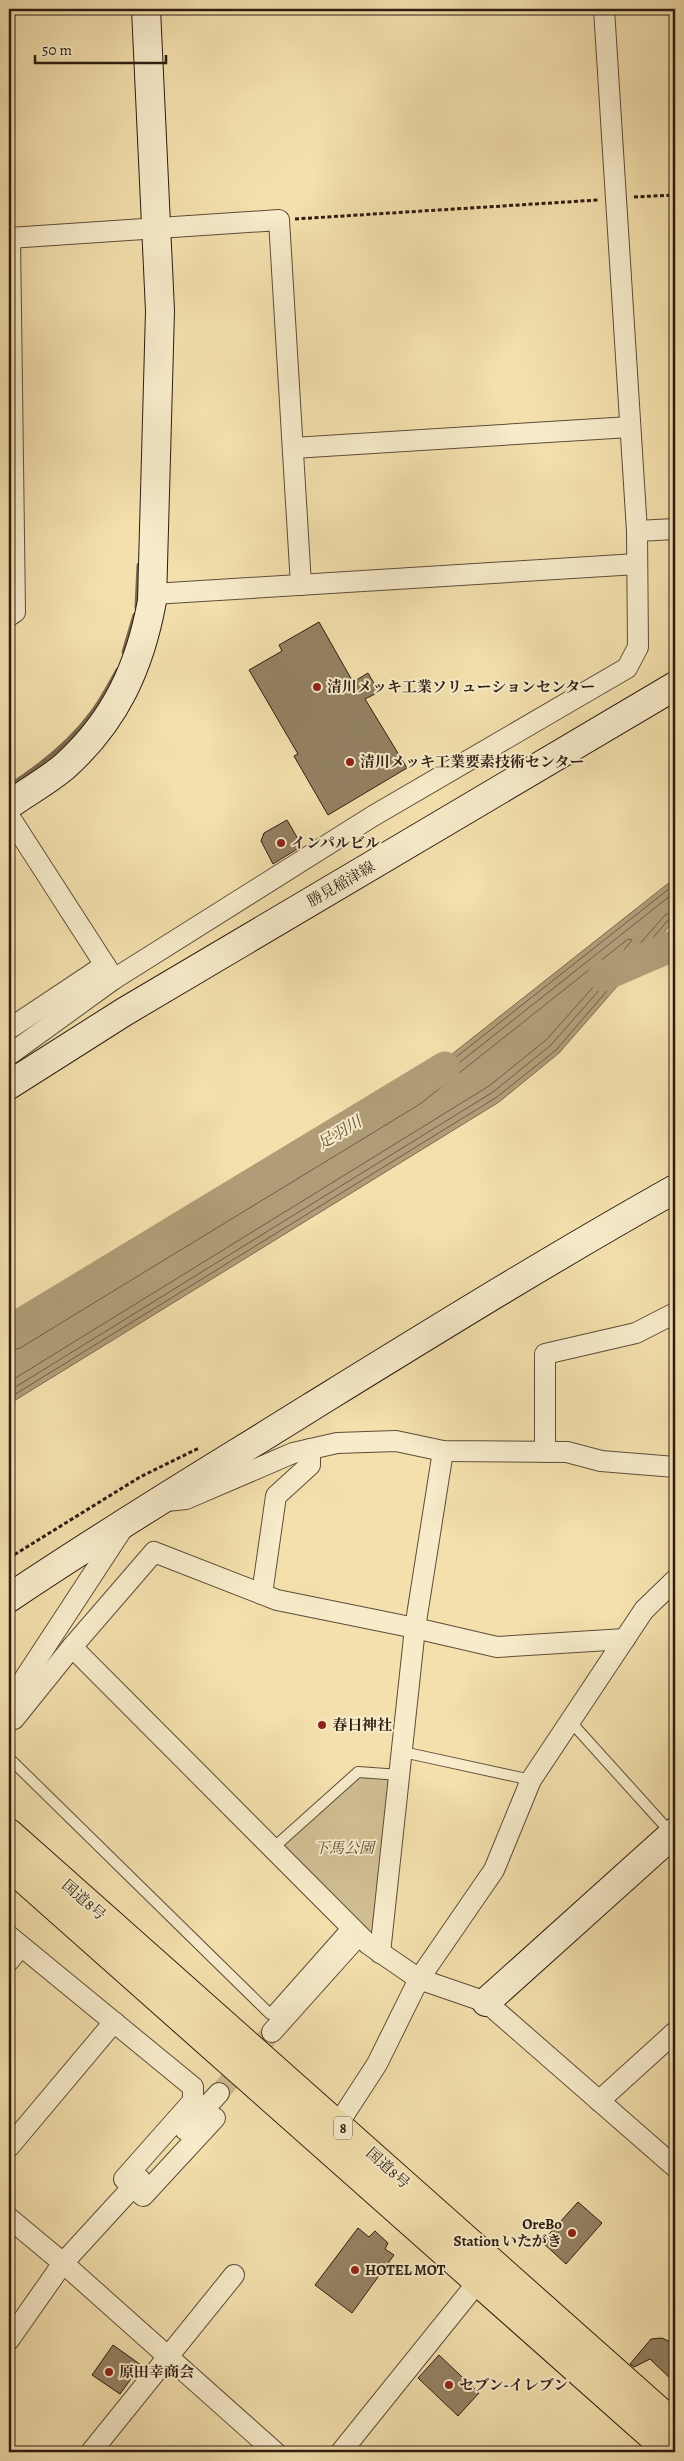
<svg xmlns="http://www.w3.org/2000/svg" width="684" height="2461" font-family="Alegreya,'Noto Serif JP',serif">
  <style>
    .green { fill: #d1bf93; stroke: #7f6e52 }
    .water { fill: #b09d78; stroke: #7c694f }
    .lines { fill: none; stroke-linecap: round; stroke-linejoin: round }
    .shore { stroke: #6e5c45; stroke-width: 1 }
    .stream { stroke: #7c694f; stroke-width: 5 }
    .river { stroke: #b09d78; stroke-width: 31 }
    .building { fill: #948263; stroke: #2d1c12 }
    .street-tunnel { stroke: #cbb98e; stroke-width: 20; stroke-dasharray: 20 10; stroke-linecap: butt }
    .lane-casing { stroke: #5e4d39; stroke-width: 12 }
    .street-casing { stroke: #5e4d39; stroke-width: 22 }
    .secondary-casing { stroke: #2d1c12; stroke-width: 30 }
    .highway-casing { stroke: #2d1c12; stroke-width: 30 }
    .path { stroke: #2d1c12; stroke-width: 3; stroke-dasharray: 4 2.5; stroke-linecap: butt }
    .lane { stroke: #f7ebca; stroke-width: 10 }
    .street { stroke: #f7ebca; stroke-width: 20 }
    .secondary { stroke: #f7ebca; stroke-width: 28 }
    .highway { stroke: #f3e0ad; stroke-width: 28 }
    .poi-dot { fill: #8f2418; stroke: #f7ebca; stroke-width: 2 }
    .labels { text-anchor: middle; stroke-width: 4; stroke-linejoin: round; paint-order: stroke }
    .shield { fill: #f7ebca; stroke: #6a5a49; stroke-width: 1 }
    .shield-label { font-size: 14px; font-weight: bold; fill: #2d1c12 }
    .poi-label { font-size: 15px; font-weight: bold; fill: #2d1c12; stroke: #f7ebca; text-anchor: start }
    .street-label { font-size: 15px; fill: #2d1c12; stroke: #f7ebca }
    .park-label { font-size: 15px; font-style: italic; fill: #5e4d39; stroke: #f7ebca }
    .water-label { font-size: 16px; font-style: italic; fill: #61503b; stroke: #f7ebca }
  </style>
  <rect width="100%" height="100%" fill="#f3e0ad"/>
  <filter id="stains"><feTurbulence type="fractalNoise" baseFrequency=".004" numOctaves="4"/><feColorMatrix values="0 0 0 0 .2 0 0 0 0 .09 0 0 0 0 .02 0 0 0 .5 -.17"/></filter>
  <radialGradient id="worn" r=".72"><stop offset=".6" stop-color="#630" stop-opacity="0"/><stop offset="1" stop-color="#630" stop-opacity=".3"/></radialGradient>
  <polygon class="green" points="358,1774 397,1778 376,1941 280,1849"/>
  <polygon class="water" points="675,878 675,920 559,1053 499,1102 9,1404 9,1334 409,1088"/>
  <g class="lines">
    <g class="shore">
      <polyline points="9,1338 412,1092 675,884"/>
      <polyline points="9,1344 17,1342 416,1097 675,892"/>
      <polyline points="9,1351 20,1348 420,1104 628,939 632,940 604,975 546,1040 489,1086 9,1382"/>
      <polyline points="9,1391 493,1092 551,1045 665,915 675,911"/>
      <polyline points="9,1398 497,1097 556,1050 669,919 675,918"/>
    </g>
    <g class="stream">
      <polyline points="137,607 139,565"/>
      <polyline points="124,652 135,615"/>
      <path d="M 11,785 C 42,765 70,743 92,713 C 102,700 110,684 118,670"/>
    </g>
    <g class="river">
      <polyline points="603,976 675,945"/>
      <polyline points="9,1331 445,1067"/>
    </g>
  </g>
  <g class="building">
    <polygon points="319,622 353,682 368,673 379,692 365,699 407,768 328,815 294,756 298,754 249,670 282,651 279,645"/>
    <polygon points="287,820 302,846 273,864 261,841 264,833"/>
    <polygon points="578,2202 602,2223 566,2264 542,2242"/>
    <polygon points="358,2228 369,2237 375,2231 388,2243 385,2249 394,2255 352,2313 315,2285"/>
    <polygon points="662,2338 675,2344 675,2383 650,2359 634,2367 630,2364 651,2339"/>
    <polygon points="113,2345 141,2365 120,2394 92,2375"/>
    <polygon points="439,2355 479,2393 458,2416 418,2378"/>
  </g>
  <g class="lines">
    <polyline class="street-tunnel" points="219,2093 272,2032"/>
    <g class="lane-casing">
      <g id="lane">
        <polyline points="570,1721 672,1834"/>
        <polyline points="403,1752 531,1780"/>
        <polyline points="9,1758 270,2014 348,1926"/>
        <polyline points="272,1849 358,1772 400,1775"/>
      </g>
    </g>
    <g class="street-casing">
      <g id="street">
        <polyline points="9,238 279,220 301,585"/>
        <polyline points="293,448 630,427"/>
        <polyline points="637,531 675,529"/>
        <polyline points="153,594 637,564"/>
        <polyline points="9,616 15,612 10,237"/>
        <polyline points="9,816 114,979"/>
        <polyline points="9,1029 105,965"/>
        <polyline points="9,1055 114,979 373,816 627,668 638,647 637,531 604,9"/>
        <polyline points="545,1452 545,1354 636,1333 675,1313"/>
        <polyline points="166,1501 186,1499 293,1453 337,1443 396,1441 443,1451 567,1452 601,1461 675,1467"/>
        <polyline points="262,1594 276,1496 310,1465 310,1449"/>
        <polyline points="72,1647 368,1944 419,1979 486,2002 675,2167"/>
        <polyline points="9,1702 125,1525"/>
        <polyline points="9,1715 14,1719 72,1647 154,1552 277,1600 415,1628 497,1647 625,1639"/>
        <polyline points="9,1936 193,2087 193,2101 124,2179 143,2196 215,2118"/>
        <polyline points="380,1953 415,1628 443,1451"/>
        <polyline points="9,1961 21,1946"/>
        <polyline points="272,2032 358,1936"/>
        <polyline points="599,2101 675,2032"/>
        <polyline points="338,2124 377,2064 419,1979 494,1870 531,1780 644,1610 675,1580"/>
        <polyline points="185,2130 219,2093"/>
        <polyline points="9,2147 114,2022"/>
        <polyline points="9,2218 63,2263 275,2452"/>
        <polyline points="9,2340 63,2263 140,2179"/>
        <polyline points="91,2452 234,2275"/>
        <polyline points="341,2452 477,2283"/>
      </g>
    </g>
    <g class="secondary-casing">
      <g id="secondary">
        <path d="M 9,805 C 27,792 49,780 65,766 C 116,720 140,666 152,601 L 160,311 L 146,9"/>
        <polyline points="9,1085 124,1012 675,686"/>
        <path d="M 9,1598 C 108,1531 210,1470 311,1407 C 431,1333 552,1258 675,1189"/>
        <polyline points="486,2002 675,1832"/>
      </g>
    </g>
    <g class="highway-casing">
      <g id="highway">
        <polyline points="9,1833 675,2425"/>
        <polyline points="9,1866 670,2452"/>
      </g>
    </g>
    <g class="path">
      <polyline points="634,197 675,195"/>
      <polyline points="295,219 598,200"/>
      <polyline points="9,1558 140,1477 199,1448"/>
    </g>
    <use href="#lane" class="lane"/>
    <use href="#street" class="street"/>
    <use href="#secondary" class="secondary"/>
    <use href="#highway" class="highway"/>
  </g>
  <g class="poi-dot">
    <circle cx="317" cy="687" r="5"/>
    <circle cx="350" cy="762" r="5"/>
    <circle cx="281" cy="843" r="5"/>
    <circle cx="322" cy="1725" r="5"/>
    <circle cx="572" cy="2233" r="5"/>
    <circle cx="355" cy="2270" r="5"/>
    <circle cx="109" cy="2372" r="5"/>
    <circle cx="449" cy="2385" r="5"/>
  </g>
  <g class="labels">
    <rect class="shield" x="334" y="2116.5" width="18" height="23" rx="4"/>
    <g class="shield-label">
      <text x="343" y="2133">8</text>
    </g>
    <g class="poi-label">
      <text x="327" y="692">清川メッキ工業ソリューションセンター</text>
      <text x="360" y="767">清川メッキ工業要素技術センター</text>
      <text x="291" y="848">インパルビル</text>
      <text x="332" y="1730">春日神社</text>
      <text x="562" y="2229" text-anchor="end">OreBo<tspan x="562" dy="17">Station いたがき</tspan></text>
      <text x="365" y="2275">HOTEL MOT</text>
      <text x="119" y="2377">原田幸商会</text>
      <text x="459" y="2390">セブン-イレブン</text>
    </g>
    <g class="street-label">
      <text transform="translate(341 884) rotate(-30)" y="5">勝見稲津線</text>
      <text transform="translate(84 1900) rotate(41)" y="5">国道8号</text>
      <text transform="translate(388 2168) rotate(42)" y="5">国道8号</text>
    </g>
    <g class="park-label">
      <text x="344" y="1853">下馬公園</text>
    </g>
    <g class="water-label">
      <text transform="translate(339 1132) rotate(-31)" y="6">足羽川</text>
    </g>
  </g>
  <rect width="684" height="2461" fill="none" stroke="#f3e0ad" stroke-width="30"/>
  <rect x="10" y="10" width="664" height="2441" fill="none" stroke="#2d1c12" stroke-width="2.5"/>
  <rect x="15" y="15" width="654" height="2431" fill="none" stroke="#2d1c12"/>
  <path d="M35 55v8h131v-8" fill="none" stroke="#2d1c12" stroke-width="2.5"/>
  <text x="42" y="55" font-size="15" fill="#2d1c12" stroke="#f7ebca" stroke-width="4" paint-order="stroke">50 m</text>
  <rect width="100%" height="100%" filter="url(#stains)"/>
  <rect width="100%" height="100%" fill="url(#worn)"/>
</svg>
